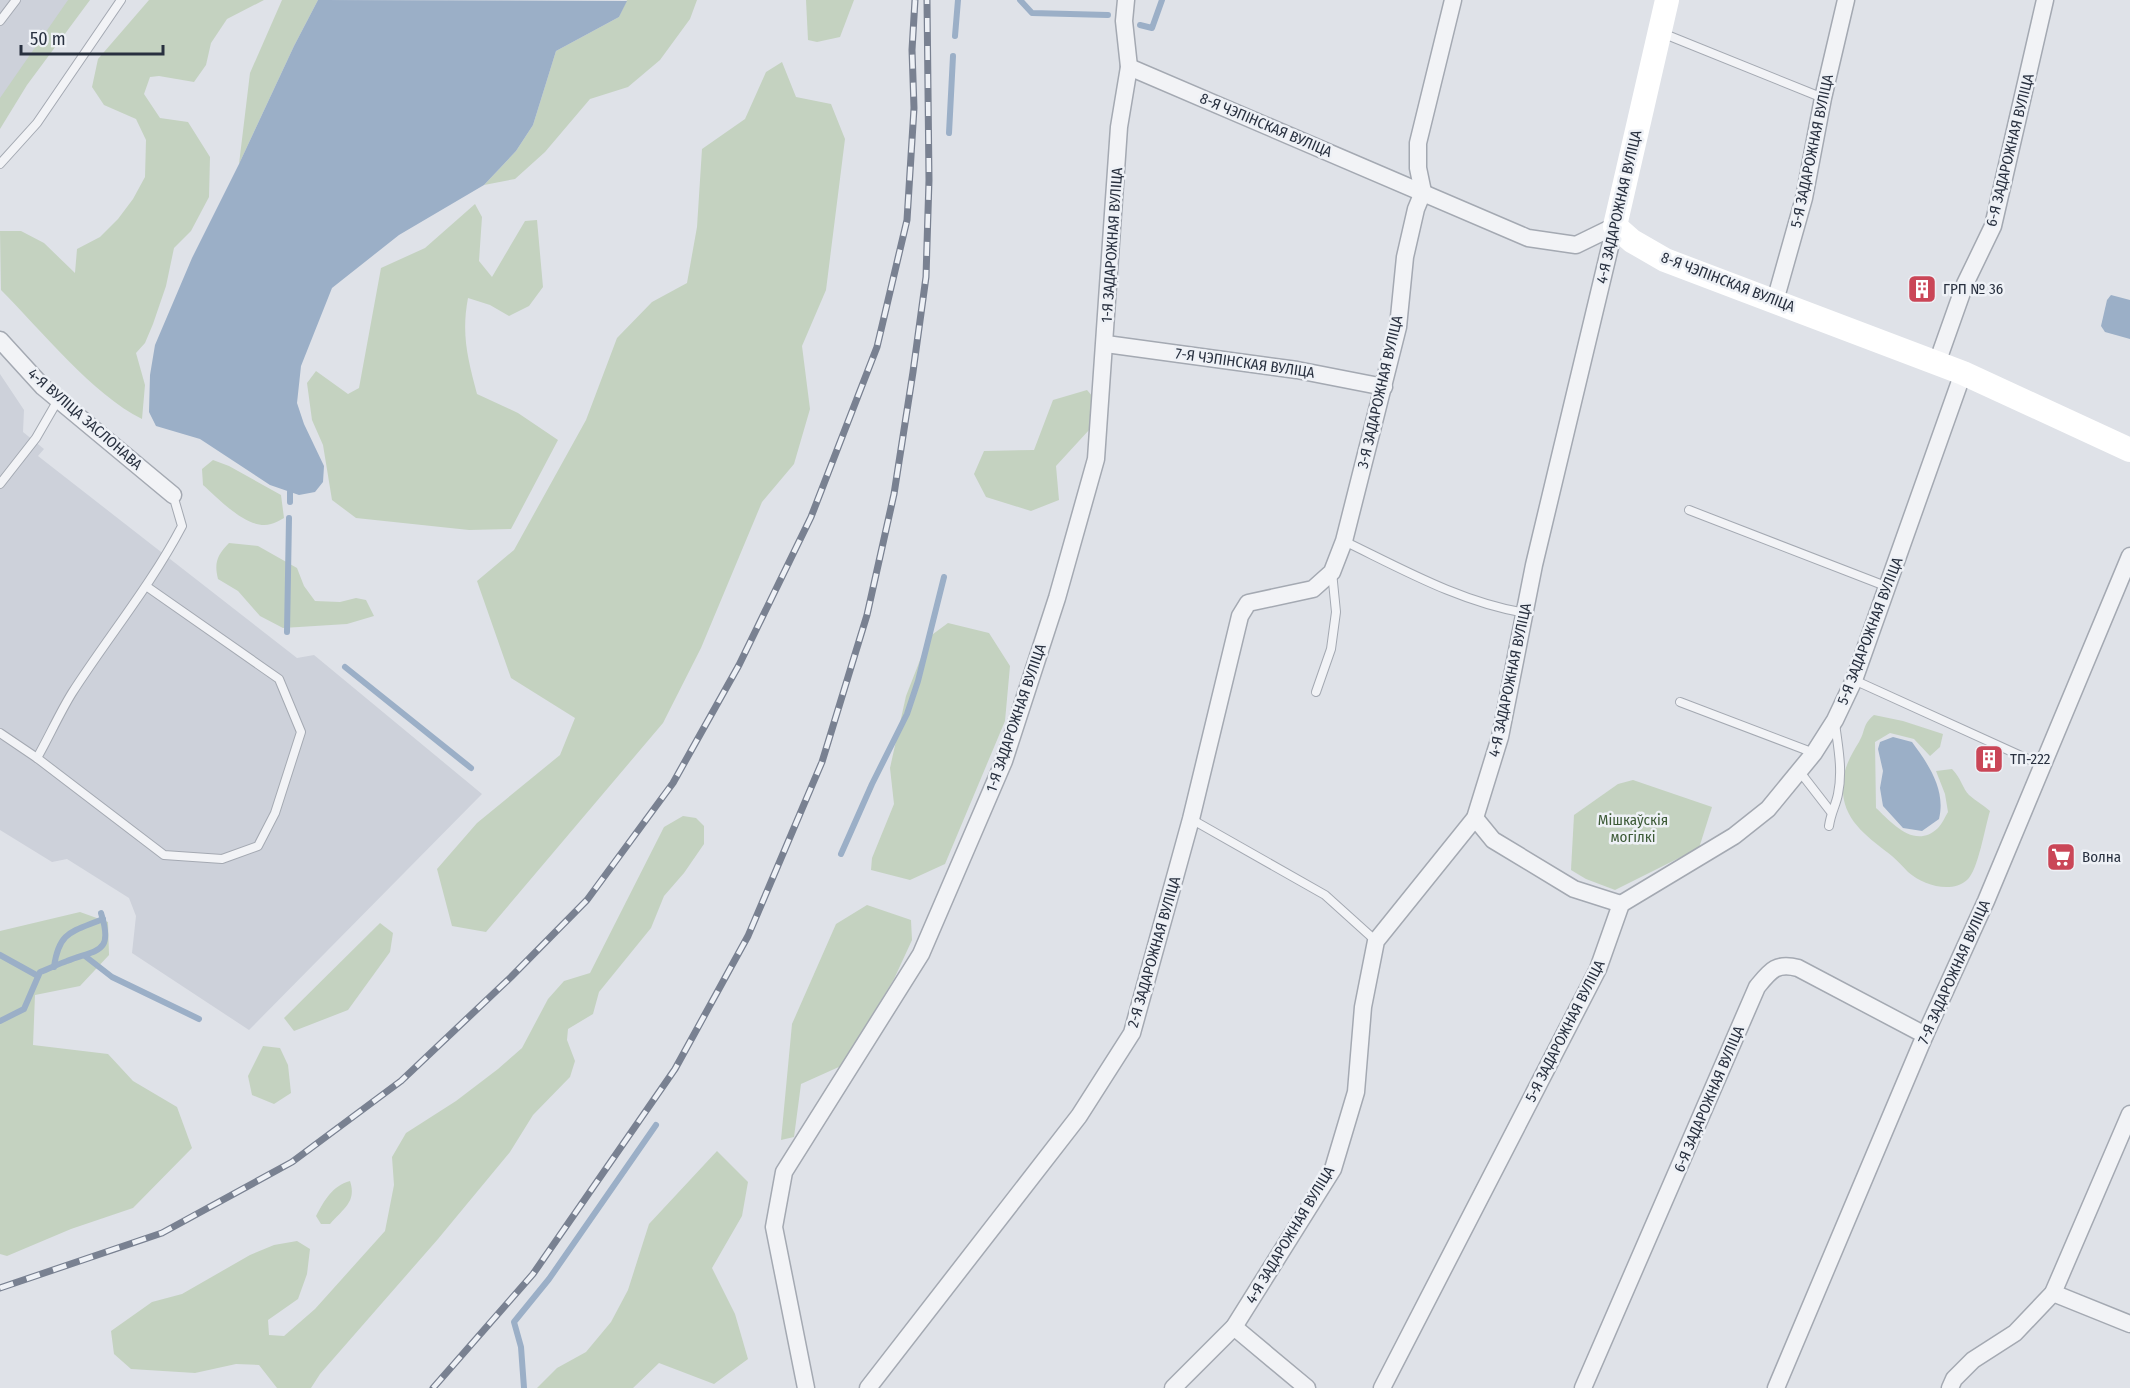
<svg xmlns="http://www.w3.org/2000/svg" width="2130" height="1388" font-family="'Fira Sans Condensed',sans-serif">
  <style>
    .built { fill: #cdd1da }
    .green { fill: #c4d2c0 }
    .water { fill: #9bafc7 }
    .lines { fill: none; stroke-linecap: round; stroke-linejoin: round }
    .stream { stroke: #9bafc7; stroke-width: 6 }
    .service-casing { stroke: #a4a9b2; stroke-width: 10 }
    .minor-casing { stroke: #a4a9b2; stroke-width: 19 }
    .service { stroke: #f2f3f6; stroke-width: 8 }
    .minor { stroke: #f2f3f6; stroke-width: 16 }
    .secondary { stroke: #fff; stroke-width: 24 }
    .rail-casing { stroke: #798191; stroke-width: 7 }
    .rail { stroke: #eef1f6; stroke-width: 4.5; stroke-dasharray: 14; stroke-linecap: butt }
    .labels { text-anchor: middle; stroke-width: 5; stroke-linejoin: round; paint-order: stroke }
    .street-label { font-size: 15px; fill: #28303f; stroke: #eef1f6 }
    .poi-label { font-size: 15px; fill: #28303f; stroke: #eef1f6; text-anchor: start }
    .park-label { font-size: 15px; fill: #3c5a36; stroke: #eef1f6 }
  </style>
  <rect width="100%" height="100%" fill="#dfe2e8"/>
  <g class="built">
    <polygon points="0,0 69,0 0,105"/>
    <polygon points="0,374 24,410 23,432 44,449 38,456 297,658 314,655 482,794 249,1030 132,953 136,916 129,898 67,859 52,862 0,830"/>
  </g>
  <g class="green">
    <polygon points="68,0 90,0 27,85 0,129 0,98"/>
    <path d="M 149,0 L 264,0 L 227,19 L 211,43 L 206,65 L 194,82 L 159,76 L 150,77 L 144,94 L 160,118 L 188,122 L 210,157 L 209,197 L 191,231 L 174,248 L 166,286 L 153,324 L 145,343 L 136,353 L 145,385 L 142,419 C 93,395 41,330 1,290 L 0,231 L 21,231 L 44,243 L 75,273 L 77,249 L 100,237 L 118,219 L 133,199 L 145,177 L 146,140 L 136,119 L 104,105 L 92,87 L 98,59 Z"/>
    <polygon points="282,0 318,0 294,46 239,164 250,73"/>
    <polygon points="627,0 697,0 690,19 660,60 628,87 590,99 545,152 515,179 484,185 516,151 533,125 556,51 619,17"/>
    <polygon points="806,0 854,0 840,37 817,42 808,40"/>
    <polygon points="782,62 796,97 831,104 845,139 826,290 802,346 810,409 794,464 762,502 701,648 663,723 486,932 452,926 437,869 477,823 560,755 575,718 511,678 477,581 514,550 586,420 617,338 652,302 687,283 697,227 702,149 745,119 766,72"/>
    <path d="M 475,204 L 482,217 L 479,261 L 492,277 L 525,221 L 537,220 L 543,287 L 529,306 L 509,316 L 490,305 L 468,298 C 461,335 468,359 477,394 L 518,413 L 558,440 L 511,529 L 469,530 L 356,518 L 332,500 L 323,445 L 312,420 L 307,383 L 316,371 L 348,394 L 359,388 L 381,268 L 425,248 Z"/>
    <polygon points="1087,390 1094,398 1089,430 1056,466 1059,500 1031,511 986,497 974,474 984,451 1034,450 1053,400"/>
    <path d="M 213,460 L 229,466 L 281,495 L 284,518 C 280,520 275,523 271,524 C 248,531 219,499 203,485 L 202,469 Z"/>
    <path d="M 229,543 L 258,546 L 297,568 L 304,586 L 315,601 L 340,602 L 356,598 L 366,600 L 374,616 L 347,624 L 283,628 L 260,616 L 238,591 L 218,579 C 214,563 217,555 229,543 Z"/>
    <polygon points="948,623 989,633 1010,666 1005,721 945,864 910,880 871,870 872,858 894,804 890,768 906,696 929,637"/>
    <path d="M 1874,715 L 1903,721 L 1943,734 L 1940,747 L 1930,756 L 1914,739 L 1890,733 L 1875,742 L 1876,808 C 1892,823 1915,850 1938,828 C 1942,824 1945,817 1948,812 L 1945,794 L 1936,771 L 1952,769 C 1961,778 1963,789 1969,795 C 1976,801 1983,805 1990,811 C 1985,827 1978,871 1967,880 C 1951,894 1923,885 1908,872 C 1903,867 1898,861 1892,856 C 1871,839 1845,823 1843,793 C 1841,773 1849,758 1859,742 C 1866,730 1862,725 1874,715 Z"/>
    <polygon points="1633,780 1712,807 1699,848 1615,890 1586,879 1571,870 1574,815 1618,784"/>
    <polygon points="683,816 696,818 704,826 704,844 684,873 664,896 651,928 599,992 593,1014 568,1029 567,1040 575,1061 570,1077 533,1115 510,1152 438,1239 320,1374 311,1388 277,1388 259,1365 236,1364 195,1373 131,1369 114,1354 111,1331 152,1302 182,1294 250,1255 274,1245 297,1241 310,1249 307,1274 298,1299 268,1320 269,1335 284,1336 315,1309 385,1231 394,1185 392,1157 406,1133 456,1101 498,1069 522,1048 548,999 564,981 590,973 664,827"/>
    <polygon points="867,905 911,920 912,940 894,979 841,1066 801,1084 794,1137 781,1140 792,1024 836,924"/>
    <polygon points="80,912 108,922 109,955 80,986 35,995 33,1045 108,1054 133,1081 177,1107 192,1148 133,1208 71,1229 7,1256 0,1254 0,931"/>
    <polygon points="380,923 393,933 390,952 348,1010 294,1031 284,1018"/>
    <polygon points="263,1046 280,1048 288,1065 291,1093 274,1104 252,1095 248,1076"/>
    <polygon points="717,1151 748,1182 742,1216 712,1268 735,1314 748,1359 714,1384 659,1363 633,1388 537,1388 557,1368 586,1352 611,1322 628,1290 649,1224"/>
    <path d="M 350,1181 C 357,1202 343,1209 330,1224 L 321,1224 L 316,1216 C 324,1201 332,1186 350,1181 Z"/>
  </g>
  <g class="water">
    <polygon points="318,0 627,1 619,17 556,51 533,125 516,151 484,185 399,235 332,288 301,366 297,403 304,424 324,466 323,482 315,492 299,495 270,485 200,439 156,426 149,412 150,375 155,345 192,258 239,164 294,46"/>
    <polygon points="2111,295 2130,300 2130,339 2105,332 2101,326 2107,300"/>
    <path d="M 1893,737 L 1912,742 C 1929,765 1946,790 1939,819 L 1922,831 L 1903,828 L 1883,806 L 1880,788 L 1883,771 L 1878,749 L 1880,742 Z"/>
  </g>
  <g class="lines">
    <g class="stream">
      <polyline points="1020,0 1032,13 1108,15"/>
      <polyline points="1140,25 1152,28 1162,0"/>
      <polyline points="955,36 958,0"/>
      <polyline points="949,133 953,56"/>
      <polyline points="290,502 290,492"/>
      <polyline points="287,632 289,518"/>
      <polyline points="345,667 471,768"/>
      <polyline points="841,854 872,784 907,714 918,681 944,577"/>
      <polyline points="0,955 38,976"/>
      <polyline points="85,956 112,977 199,1019"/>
      <path d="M 54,967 C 59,931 72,932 103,919"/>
      <path d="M 0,1021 L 24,1009 L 40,972 C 49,969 58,964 67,961 C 97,949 114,954 101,913"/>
      <polyline points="524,1388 521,1347 514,1322 549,1279 656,1125"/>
    </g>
    <g class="service-casing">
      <g id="service">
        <polyline points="0,21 16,0"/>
        <polyline points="1662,33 1823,98"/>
        <polyline points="0,164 37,123 121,0"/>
        <polyline points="0,484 36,438 58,400"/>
        <polyline points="1689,510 1888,587"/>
        <path d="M 1344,541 C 1402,569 1460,602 1525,613"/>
        <path d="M 146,586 L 279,679 L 301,732 L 275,813 L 258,846 L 222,859 L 164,855 L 37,758 C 49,737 59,714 72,693 C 108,637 151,585 182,526 L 173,495"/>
        <polyline points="1854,680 2041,765"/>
        <polyline points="1316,692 1331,649 1336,612 1332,572"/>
        <polyline points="1680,702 1814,753"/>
        <polyline points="0,733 37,758"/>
        <polyline points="1800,772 1831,812"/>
        <polyline points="1191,819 1325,895 1376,941"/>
        <path d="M 1829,826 C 1831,812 1836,805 1838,794 C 1843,770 1838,747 1835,723"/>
      </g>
    </g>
    <g class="minor-casing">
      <g id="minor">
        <polyline points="1129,67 1528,238 1576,245 1615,226"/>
        <polyline points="1775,301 1804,198 1823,98 1846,0"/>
        <polyline points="0,340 43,387 173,495"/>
        <polyline points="1106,344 1297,370 1384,387"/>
        <polyline points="1937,363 1965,284 1993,226 2045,0"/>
        <polyline points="1475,818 1493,840 1574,889 1621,904"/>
        <polyline points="2053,1293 2130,1324"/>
        <polyline points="1234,1327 1307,1388"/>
        <polyline points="806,1388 774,1227 784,1172 921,954 1004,761 1057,598 1096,459 1119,127 1129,67 1124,21 1126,0"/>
        <polyline points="868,1388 1079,1116 1132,1033 1191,819 1240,616 1248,603 1313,589 1332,572 1344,541 1398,327 1405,257 1416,209 1423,192 1418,168 1418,143 1453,0"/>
        <polyline points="1173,1388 1234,1327 1333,1169 1356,1092 1363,1007 1376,941 1475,818 1500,737 1534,565 1615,226"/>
        <polyline points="1382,1388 1598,969 1621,904 1734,836 1768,809 1814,753 1835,720 1854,680 1963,373"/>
        <path d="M 1583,1388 L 1757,987 C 1770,971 1776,962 1798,968 L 1925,1035"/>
        <polyline points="1776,1388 1925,1035 1986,901 2130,556"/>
        <polyline points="1950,1388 1954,1379 1973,1360 2015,1333 2053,1293 2130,1114"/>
      </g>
    </g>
    <use href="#service" class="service"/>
    <use href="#minor" class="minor"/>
    <polyline class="secondary" points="1667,0 1615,226 1632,241 1665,260 1963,373 2130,450"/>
    <g class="rail-casing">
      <g id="rail">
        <polyline points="0,1288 162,1233 292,1162 401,1081 511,977 587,900 673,783 739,665 811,517 877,347 907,220 914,108 912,50 915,0"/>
        <polyline points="433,1388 533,1274 675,1069 748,936 822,762 867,615 894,494 913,372 926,277 929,180 927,0"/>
      </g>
    </g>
    <use href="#rail" class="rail"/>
  </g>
  <defs>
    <g id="building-square" transform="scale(1.5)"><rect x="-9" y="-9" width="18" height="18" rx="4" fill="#ca4657" stroke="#eef1f6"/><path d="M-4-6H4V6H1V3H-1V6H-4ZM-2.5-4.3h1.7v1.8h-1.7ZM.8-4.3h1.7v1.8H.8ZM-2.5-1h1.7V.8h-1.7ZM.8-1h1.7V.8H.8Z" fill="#fff"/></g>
    <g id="supermarket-square" transform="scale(1.5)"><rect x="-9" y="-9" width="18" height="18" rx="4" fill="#ca4657" stroke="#eef1f6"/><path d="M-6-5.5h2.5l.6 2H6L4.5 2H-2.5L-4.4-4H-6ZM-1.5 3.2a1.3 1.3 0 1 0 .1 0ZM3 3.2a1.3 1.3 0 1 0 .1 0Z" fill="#fff"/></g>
  </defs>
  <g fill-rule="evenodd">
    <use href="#building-square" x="1922" y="289"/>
    <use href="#building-square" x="1989" y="759"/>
    <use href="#supermarket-square" x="2061" y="857"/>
  </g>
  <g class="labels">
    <g class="street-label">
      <text transform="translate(1266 125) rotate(23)" y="5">8-Я ЧЭПІНСКАЯ ВУЛІЦА</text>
      <text transform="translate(2010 150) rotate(-76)" y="5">6-Я ЗАДАРОЖНАЯ ВУЛІЦА</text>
      <text transform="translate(1812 151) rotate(-78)" y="5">5-Я ЗАДАРОЖНАЯ ВУЛІЦА</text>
      <text transform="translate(1619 207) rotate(-77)" y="5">4-Я ЗАДАРОЖНАЯ ВУЛІЦА</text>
      <text transform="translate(1112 245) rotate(-86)" y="5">1-Я ЗАДАРОЖНАЯ ВУЛІЦА</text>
      <text transform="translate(1728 282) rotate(21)" y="5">8-Я ЧЭПІНСКАЯ ВУЛІЦА</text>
      <text transform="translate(1245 363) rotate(8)" y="5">7-Я ЧЭПІНСКАЯ ВУЛІЦА</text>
      <text transform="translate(1380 392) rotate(-77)" y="5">3-Я ЗАДАРОЖНАЯ ВУЛІЦА</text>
      <text transform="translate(85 419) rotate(41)" y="5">4-Я ВУЛІЦА ЗАСЛОНАВА</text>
      <text transform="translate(1870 631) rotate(-69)" y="5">5-Я ЗАДАРОЖНАЯ ВУЛІЦА</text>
      <text transform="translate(1510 680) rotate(-78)" y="5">4-Я ЗАДАРОЖНАЯ ВУЛІЦА</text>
      <text transform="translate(1016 718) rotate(-71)" y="5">1-Я ЗАДАРОЖНАЯ ВУЛІЦА</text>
      <text transform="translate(1154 952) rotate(-74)" y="5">2-Я ЗАДАРОЖНАЯ ВУЛІЦА</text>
      <text transform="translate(1954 972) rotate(-66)" y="5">7-Я ЗАДАРОЖНАЯ ВУЛІЦА</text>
      <text transform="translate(1565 1031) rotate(-63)" y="5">5-Я ЗАДАРОЖНАЯ ВУЛІЦА</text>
      <text transform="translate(1709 1099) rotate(-67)" y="5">6-Я ЗАДАРОЖНАЯ ВУЛІЦА</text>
      <text transform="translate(1290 1235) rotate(-59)" y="5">4-Я ЗАДАРОЖНАЯ ВУЛІЦА</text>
    </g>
    <g class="poi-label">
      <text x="1943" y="294">ГРП № 36</text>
      <text x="2010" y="764">ТП-222</text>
      <text x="2082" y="862">Волна</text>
    </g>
    <g class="park-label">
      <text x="1633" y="825">Мішкаўскія<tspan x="1633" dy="17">могілкі</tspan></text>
    </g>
  </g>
  <path d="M21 45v9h142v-9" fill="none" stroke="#28303f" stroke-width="3"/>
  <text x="30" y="45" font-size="18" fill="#28303f" stroke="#eef1f6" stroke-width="4.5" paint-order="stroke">50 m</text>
</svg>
